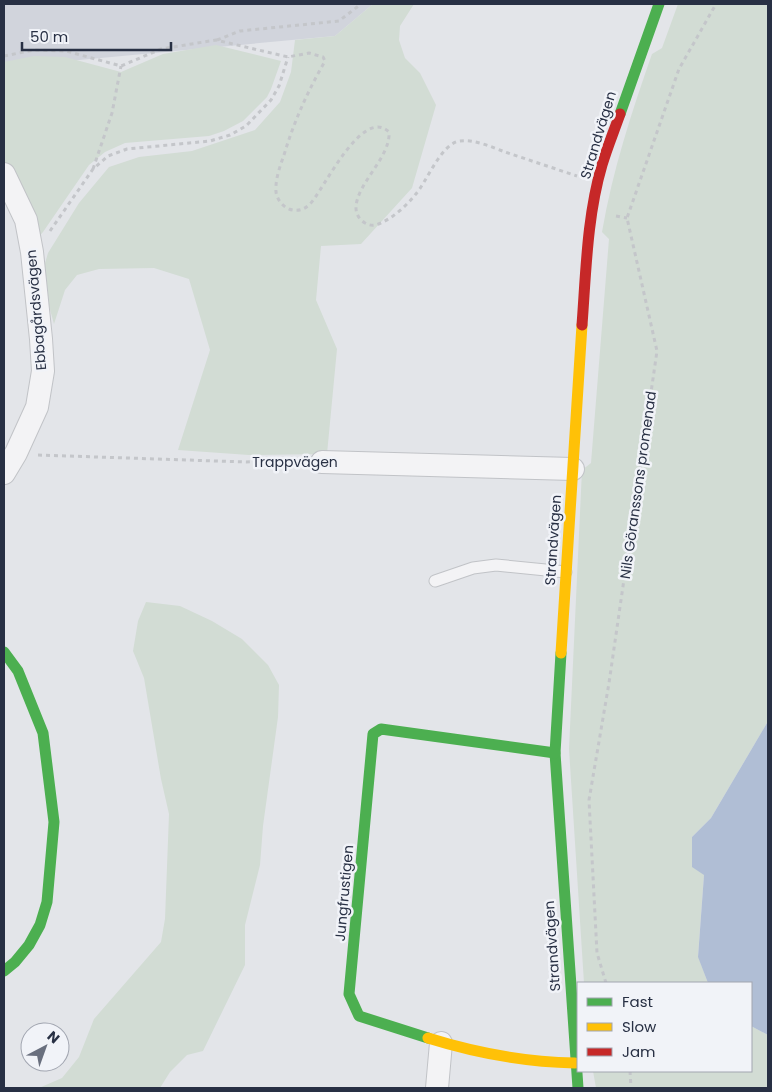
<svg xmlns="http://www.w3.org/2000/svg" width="772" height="1092" font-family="Poppins,sans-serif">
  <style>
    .built { fill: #d1d4dc }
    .green { fill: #d2dcd4 }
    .water { fill: #b0bed5 }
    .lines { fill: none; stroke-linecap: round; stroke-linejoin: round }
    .lane-casing { stroke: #c1c3c7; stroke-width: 13 }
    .street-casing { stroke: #c1c3c7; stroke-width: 24 }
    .path { stroke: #c4c6ca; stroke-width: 3; stroke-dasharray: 4 4; stroke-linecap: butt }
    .lane { stroke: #f3f3f5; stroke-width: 11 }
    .street { stroke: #f3f3f5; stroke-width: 22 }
    .fast { stroke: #4caf50; stroke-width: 11 }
    .slow { stroke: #ffc107; stroke-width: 11 }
    .jam { stroke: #c62828; stroke-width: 11 }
    .labels { text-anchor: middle; stroke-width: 5; stroke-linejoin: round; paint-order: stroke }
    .street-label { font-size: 14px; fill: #283044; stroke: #f1f3f8 }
  </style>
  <rect width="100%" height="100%" fill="#e3e5e9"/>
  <polygon class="built" points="4,4 373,4 335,36 4,67"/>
  <g class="green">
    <polygon points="373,4 414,4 400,26 399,40 405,58 420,73 436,105 412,188 361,244 321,246 316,300 337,349 327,454 249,455 178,450 210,350 189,279 154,268 99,269 77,275 65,290 54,324 41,277 48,253 79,203 109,167 139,157 192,151 255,130 280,102 291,72 295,40 335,36"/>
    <path d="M 678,4 L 768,4 L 768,718 L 767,723 L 711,818 L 692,837 L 704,875 L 698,956 L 708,983 L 584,983 L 569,749 L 582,470 L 591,463 L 609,239 L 602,232 C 613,169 631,114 652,54 L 662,48 Z"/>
    <polygon points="216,45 281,61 271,89 267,97 243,121 224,131 209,136 125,143 105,152 89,165 43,232 35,241 4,162 4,62 34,56 65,57 121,72 163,54"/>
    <polygon points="146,602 180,606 212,621 242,639 268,665 279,685 278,717 263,826 260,865 245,925 245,965 203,1051 187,1055 170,1072 160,1088 39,1088 62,1078 79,1057 94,1019 161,942 165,919 169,814 161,779 144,678 133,651 138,621"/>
    <polygon points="751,1026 768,1035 768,1088 596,1088 593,1071 751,1071"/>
  </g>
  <polygon class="water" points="768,718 768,1035 751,1026 751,983 708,983 698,957 704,875 692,867 692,837 711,818 767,723"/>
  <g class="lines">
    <g class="lane-casing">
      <polyline id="lane" points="435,581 473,568 496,565 566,572"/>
    </g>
    <g class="street-casing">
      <g id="street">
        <polyline points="4,174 26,220 32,252 41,339 43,371 37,407 16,453 4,473"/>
        <polyline points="322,462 573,469"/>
        <polyline points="437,1088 441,1043"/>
      </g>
    </g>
    <g class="path">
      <polyline points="217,40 240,31 339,21 361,4"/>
      <path d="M 4,56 L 34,50 L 66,51 L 121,66 L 161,49 L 216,40 L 288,57 L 309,53 L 323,57 L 325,61 C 308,91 294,121 284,155 C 280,166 275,180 276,192 C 277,199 282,206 289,209 C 297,212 304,210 310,204 C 323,191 362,106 389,132 C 391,157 356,184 356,208 C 356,215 360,220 365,223 C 372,227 377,225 383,222 C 395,216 406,206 415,195 C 427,182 441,143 460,141 C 474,139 492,147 505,152 C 529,160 553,168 577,176"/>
      <polyline points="93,169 112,113 121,66"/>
      <polyline points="616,216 627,218"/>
      <polyline points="50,231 93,169 108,156 127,149 210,141 230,135 246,126 271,100 279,86 288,57"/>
      <polyline points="38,455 246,462 302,460"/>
      <polyline points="606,983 597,953 589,800 609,683 657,351 627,218 679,69 716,4"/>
      <polyline points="630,1071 631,1088"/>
    </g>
    <use href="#lane" class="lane"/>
    <use href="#street" class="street"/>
    <g class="fast">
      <polyline points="620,114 659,4"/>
      <polyline points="4,652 18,671 43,733 54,822 47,902 40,925 29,945 15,962 4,971"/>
      <polyline points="561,653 555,753 578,1088"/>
      <polyline points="428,1038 359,1016 349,994 373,734 381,729 555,753"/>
    </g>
    <g class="slow">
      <polyline points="561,653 582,325"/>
      <path d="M 428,1038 C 476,1053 524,1062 575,1063"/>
    </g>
    <path class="jam" d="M 582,325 C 586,272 587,216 602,165 C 607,148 614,131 620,114"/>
  </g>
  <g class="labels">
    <g class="street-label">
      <text transform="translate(598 135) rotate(-73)" y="5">Strandvägen</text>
      <text transform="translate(36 310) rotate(-95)" y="5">Ebbagårdsvägen</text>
      <text x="295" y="467">Trappvägen</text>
      <text transform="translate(638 485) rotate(-82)" y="5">Nils Göranssons promenad</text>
      <text transform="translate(553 540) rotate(-86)" y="5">Strandvägen</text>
      <text transform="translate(344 893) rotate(-85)" y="5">Jungfrustigen</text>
      <text transform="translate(552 946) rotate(-94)" y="5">Strandvägen</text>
    </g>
  </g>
  <rect width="772" height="1092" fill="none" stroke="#283044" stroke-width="10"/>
  <rect x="577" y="982" width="175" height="90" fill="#f1f3f8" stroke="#a1a5b0"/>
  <rect x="587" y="998" width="25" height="8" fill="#4caf50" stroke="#a1a5b0"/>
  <text x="622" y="1007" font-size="15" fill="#283044">Fast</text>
  <rect x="587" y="1023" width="25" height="8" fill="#ffc107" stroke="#a1a5b0"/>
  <text x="622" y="1032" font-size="15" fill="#283044">Slow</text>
  <rect x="587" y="1048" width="25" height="8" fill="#c62828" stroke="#a1a5b0"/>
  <text x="622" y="1057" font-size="15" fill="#283044">Jam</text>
  <g transform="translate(45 1047) rotate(41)"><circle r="24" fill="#f1f3f8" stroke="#a1a5b0"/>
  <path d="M0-4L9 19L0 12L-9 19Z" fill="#696f7e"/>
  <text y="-8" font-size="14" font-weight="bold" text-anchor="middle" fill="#283044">N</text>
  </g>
  <path d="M22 42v8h149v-8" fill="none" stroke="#283044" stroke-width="2.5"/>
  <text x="30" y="42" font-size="15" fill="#283044" stroke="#f1f3f8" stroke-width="4" paint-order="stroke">50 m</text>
</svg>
